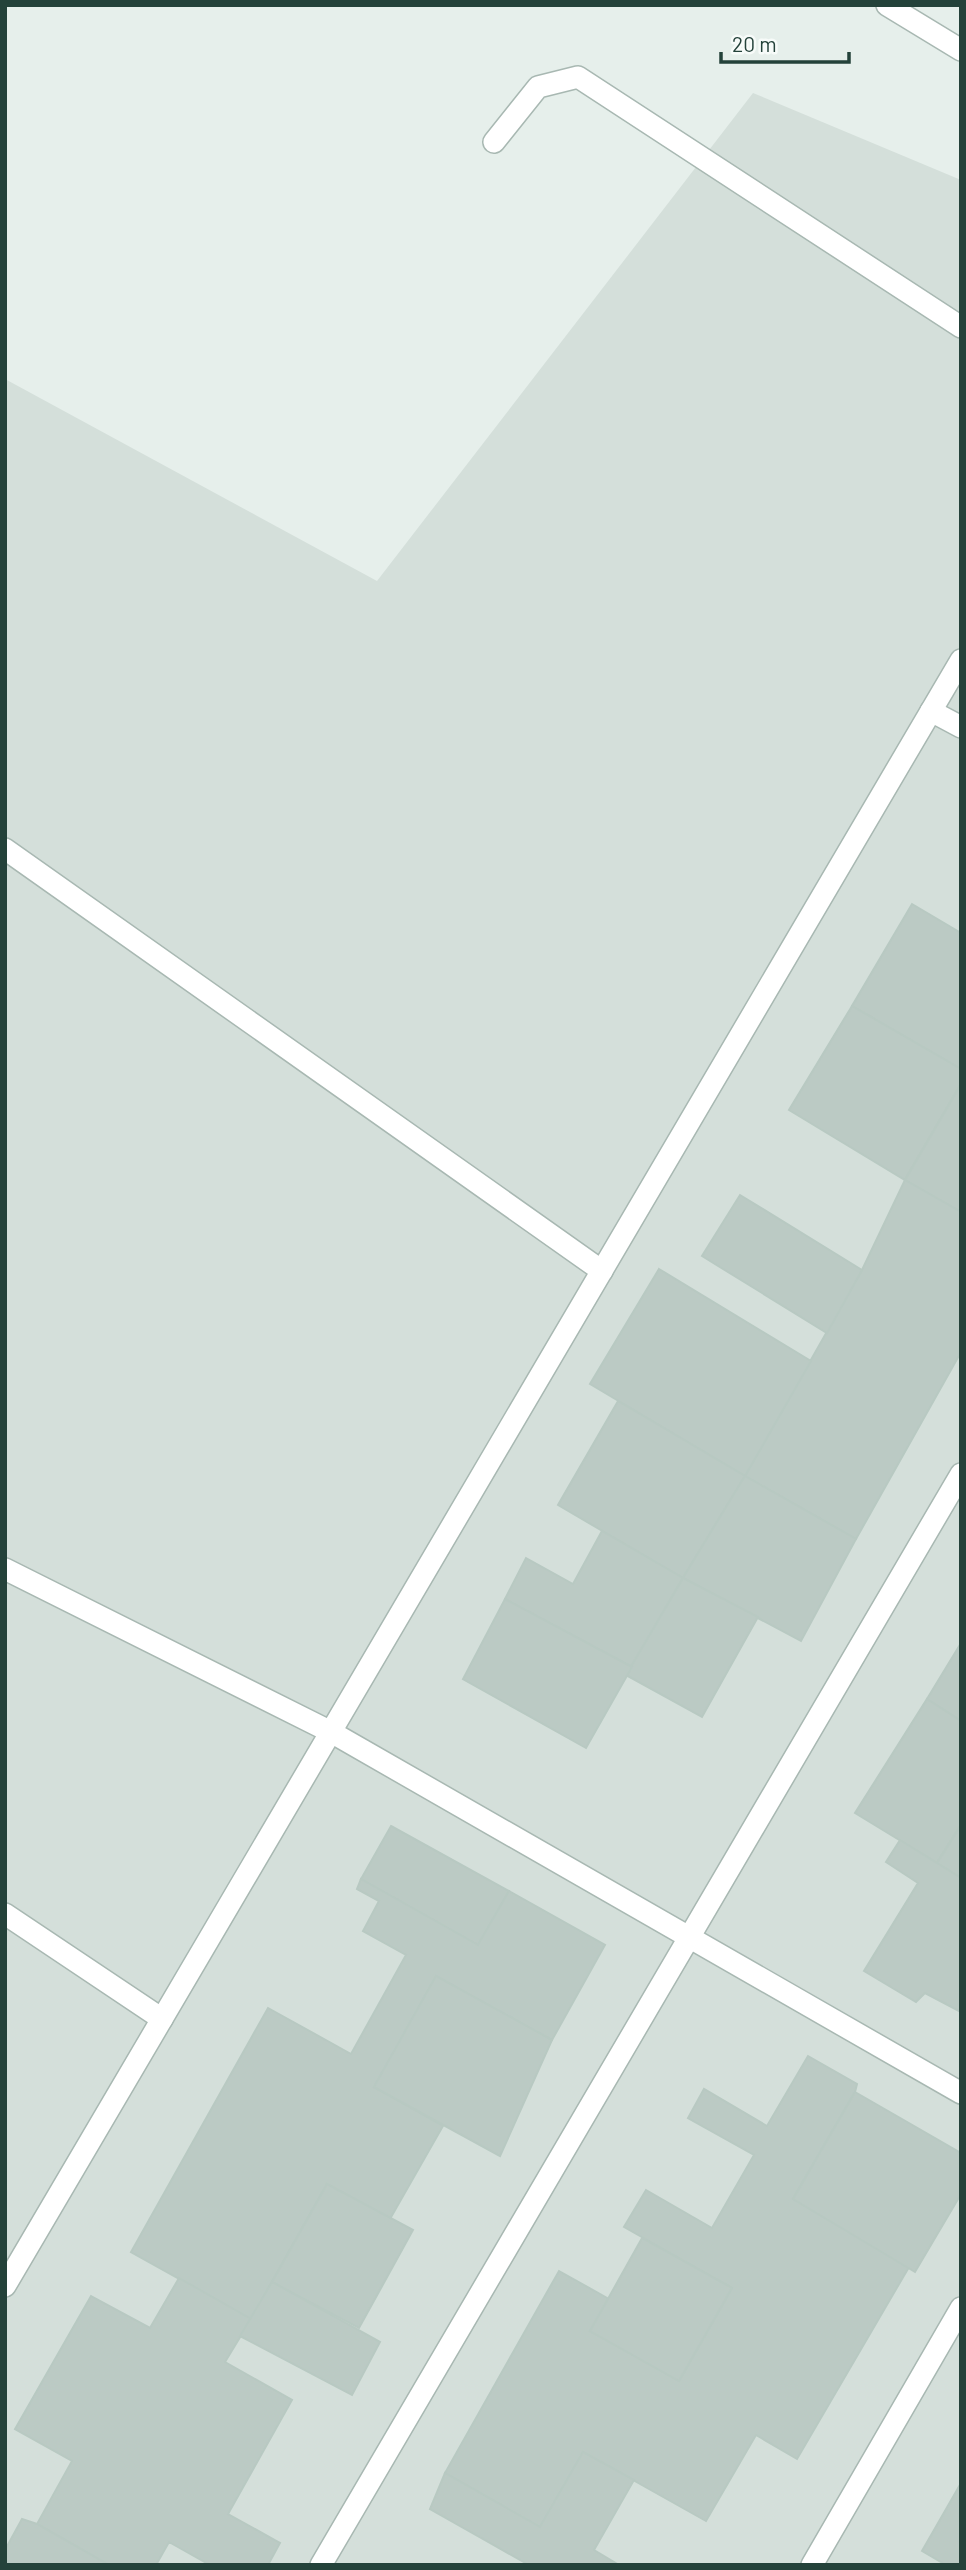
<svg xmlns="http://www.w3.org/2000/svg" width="966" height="2570" font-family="Barlow,sans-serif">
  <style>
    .built { fill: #d4dfda }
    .building { fill: #bbcac4; stroke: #b8c9c2; stroke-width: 2 }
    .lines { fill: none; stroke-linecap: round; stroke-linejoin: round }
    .lane-casing { stroke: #a8b8b2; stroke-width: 24 }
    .street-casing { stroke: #a8b8b2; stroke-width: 24 }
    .lane { stroke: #fff; stroke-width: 21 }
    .street { stroke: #fff; stroke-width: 21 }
  </style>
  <rect width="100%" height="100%" fill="#e6efeb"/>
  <polygon class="built" points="753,93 961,180 961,2565 5,2565 5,379 377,581"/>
  <g class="building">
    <polygon points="912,904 961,933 961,1069 852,1006"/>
    <polygon points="852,1006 961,1069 961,1084 905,1180 789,1110"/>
    <polygon points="961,1084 961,1212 905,1180"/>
    <polygon points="905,1180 961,1212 961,1352 856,1539 745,1476 862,1270"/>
    <polygon points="740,1195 862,1270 827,1333 702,1256"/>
    <polygon points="659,1269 811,1361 745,1476 590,1384"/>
    <polygon points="618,1401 745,1476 683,1578 558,1505"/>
    <polygon points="745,1476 856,1539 801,1641 683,1578"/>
    <polygon points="602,1531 683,1578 632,1667 505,1599 526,1558 573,1584"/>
    <polygon points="683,1578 758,1617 702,1717 626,1675"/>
    <polygon points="505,1599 632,1667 586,1748 463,1679"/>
    <polygon points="961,1643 961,1721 927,1699"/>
    <polygon points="927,1699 961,1721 961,1825 937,1863 855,1813"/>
    <polygon points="961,1825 961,1878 937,1863"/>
    <polygon points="391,1826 509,1891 478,1945 361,1879"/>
    <polygon points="900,1840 961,1878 961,2012 925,1993 916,2002 864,1971 918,1883 886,1862"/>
    <polygon points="361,1879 478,1945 509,1891 605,1945 552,2040 436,1976 374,2087 443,2126 390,2219 327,2184 251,2319 131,2252 268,2008 351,2054 406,1955 363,1931 379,1901 357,1889"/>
    <polygon points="436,1976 552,2040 500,2156 374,2087"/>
    <polygon points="808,2056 857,2084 855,2092 793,2199 909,2267 797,2459 756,2435 706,2521 583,2452 540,2527 445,2473 559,2271 609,2299 590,2331 679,2381 732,2288 624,2227 646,2190 712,2228 754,2155 688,2118 704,2089 767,2126"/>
    <polygon points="855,2092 961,2153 961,2194 915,2272 793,2199"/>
    <polygon points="327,2184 413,2230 359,2328 272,2282"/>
    <polygon points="642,2238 732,2288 679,2381 590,2331"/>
    <polygon points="179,2278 251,2319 225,2362 292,2400 228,2514 280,2543 268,2565 210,2565 169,2542 156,2565 109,2565 37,2524 72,2461 15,2429 91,2296 150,2328"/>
    <polygon points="272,2282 380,2342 352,2395 240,2336"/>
    <polygon points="583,2452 634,2480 594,2550 619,2565 529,2565 430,2509 445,2473 540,2527"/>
    <polygon points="961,2483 961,2565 946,2565 922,2551"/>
    <polygon points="22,2519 37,2524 109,2565 5,2565 5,2550"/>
  </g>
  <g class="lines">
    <g class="lane-casing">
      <g id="lane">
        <polyline points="887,5 961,50"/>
        <polyline points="494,142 538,87 578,77 961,327"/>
        <polyline points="931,711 961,727"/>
        <polyline points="5,849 602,1271"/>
        <polyline points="5,1914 162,2019"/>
      </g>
    </g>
    <g class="street-casing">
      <g id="street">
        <polyline points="5,1569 331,1732 961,2093"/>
        <polyline points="5,2286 961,660"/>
        <polyline points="321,2565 961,1474"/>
        <polyline points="812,2565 961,2308"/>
      </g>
    </g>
    <use href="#lane" class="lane"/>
    <use href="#street" class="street"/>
  </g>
  <rect width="966" height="2570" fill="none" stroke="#24423a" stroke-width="14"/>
  <path d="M721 52v10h128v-10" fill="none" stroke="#24423a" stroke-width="3.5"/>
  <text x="732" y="52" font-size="21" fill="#24423a" stroke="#f7fbf9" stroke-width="5" paint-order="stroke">20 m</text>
</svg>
